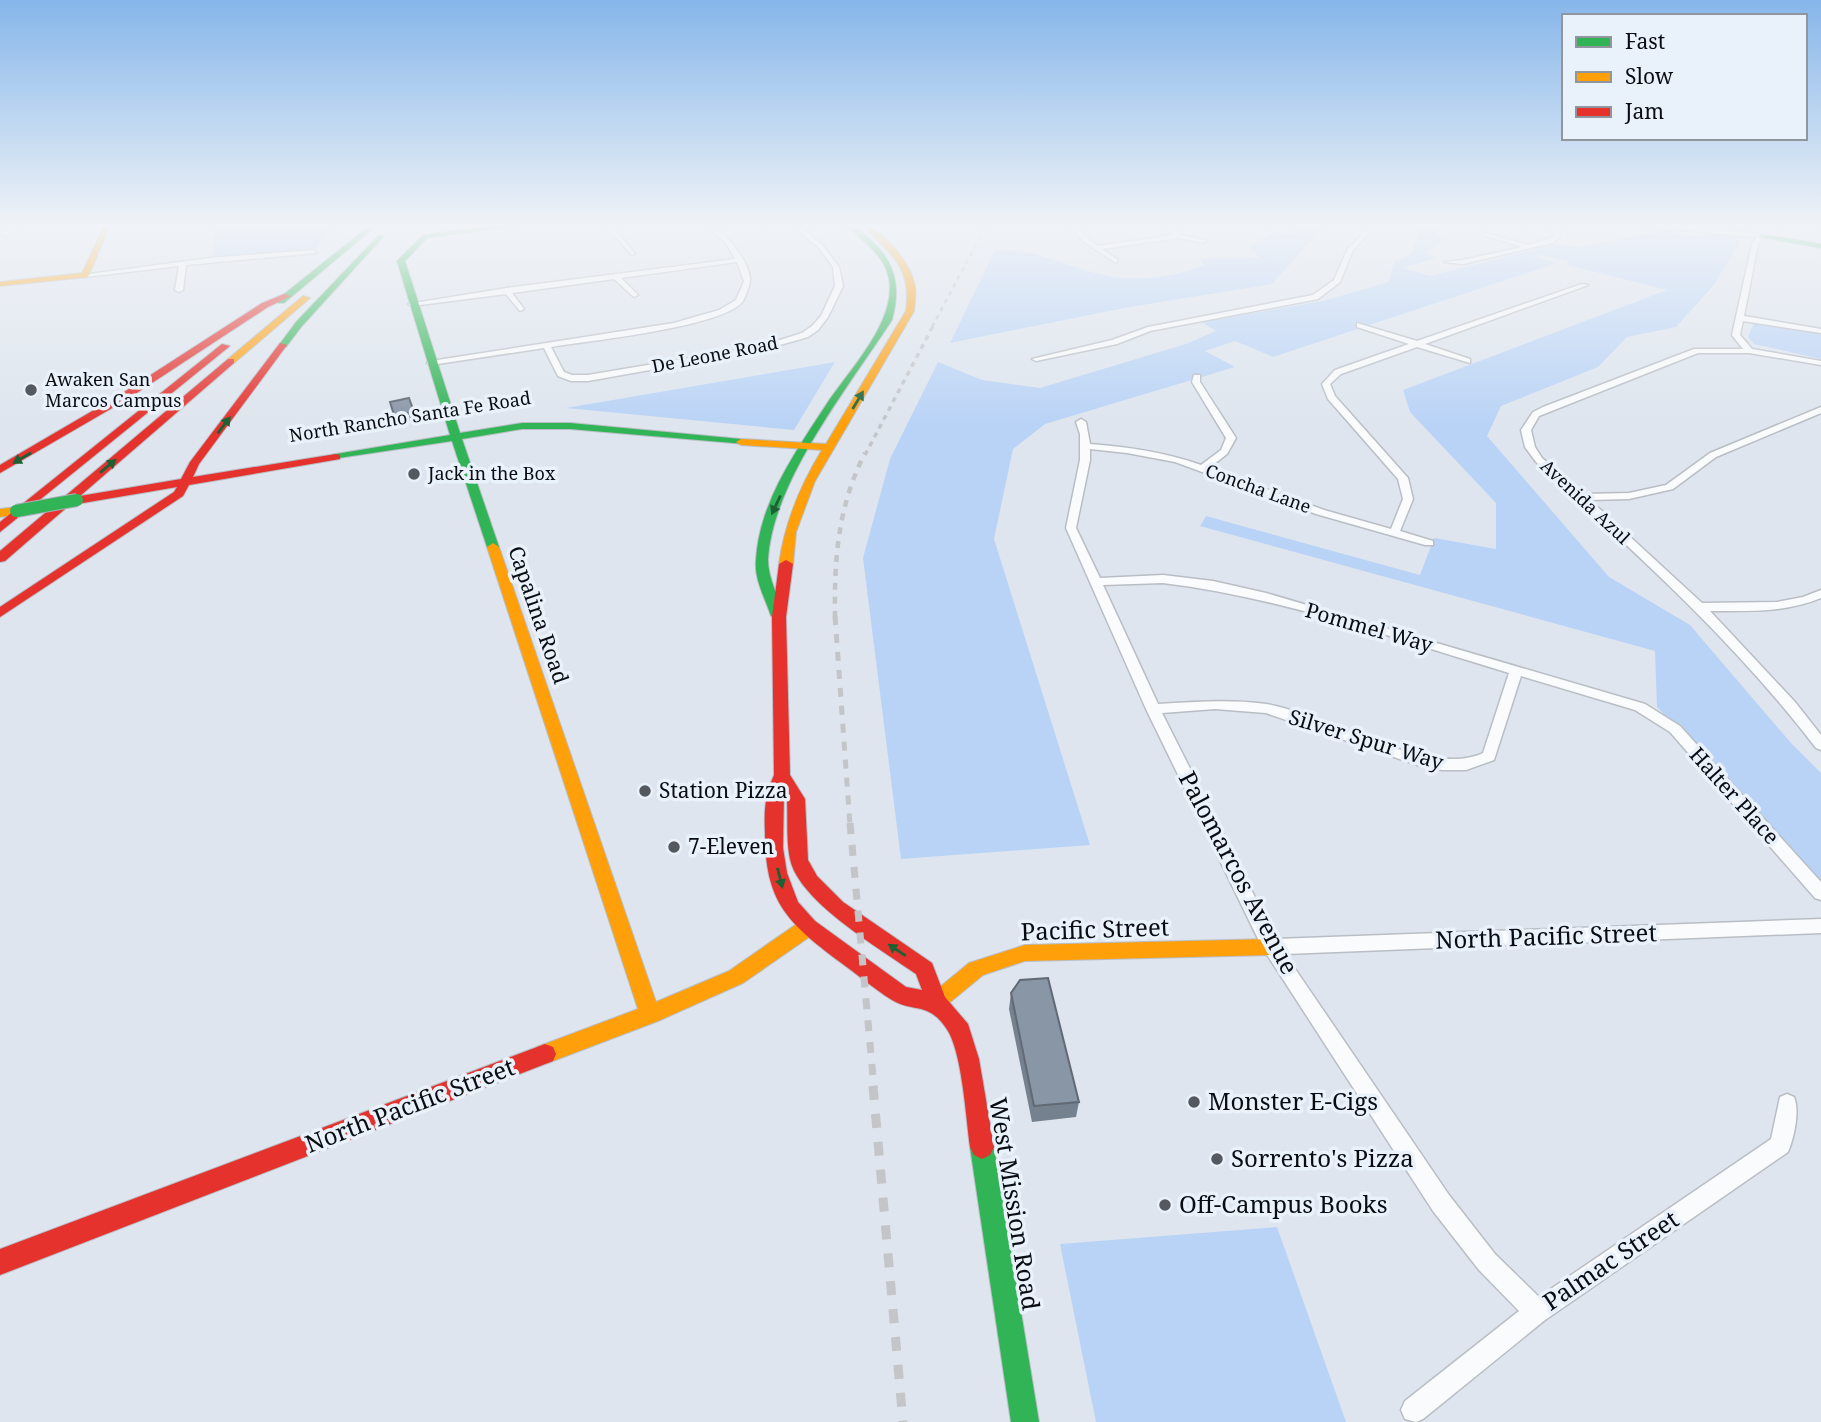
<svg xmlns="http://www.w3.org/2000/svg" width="1821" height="1422" font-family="'Noto Serif',serif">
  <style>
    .green { fill: #b9d3f6 }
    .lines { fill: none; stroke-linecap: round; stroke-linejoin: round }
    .street-casing { stroke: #b9bec5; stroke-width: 3 }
    .fast-casing { stroke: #b9bec5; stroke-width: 2 }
    .slow-casing { stroke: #b9bec5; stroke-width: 2 }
    .jam-casing { stroke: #b9bec5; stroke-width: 2 }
    .street { fill: #fafbfc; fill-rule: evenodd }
    .fast { fill: #30b455; fill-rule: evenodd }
    .slow { fill: #ff9f0a; fill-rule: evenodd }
    .jam { fill: #e5322d; fill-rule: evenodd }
    .rail-far5 { stroke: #c3c5c8; stroke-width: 2.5; stroke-dasharray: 4.5 4.5; stroke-linecap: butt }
    .rail-far4 { stroke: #c3c5c8; stroke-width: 3.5; stroke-dasharray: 5 5; stroke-linecap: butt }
    .rail-far3 { stroke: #c3c5c8; stroke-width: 4.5; stroke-dasharray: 7 7; stroke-linecap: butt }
    .rail-far2 { stroke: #c3c5c8; stroke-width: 5; stroke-dasharray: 9 9; stroke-linecap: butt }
    .rail-far1 { stroke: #c3c5c8; stroke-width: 7; stroke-dasharray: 11 11; stroke-linecap: butt }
    .rail { stroke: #c3c5c8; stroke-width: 9; stroke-dasharray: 14 14; stroke-linecap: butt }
    .fast-bridge-casing { stroke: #a8b0bb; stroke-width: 14; stroke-linecap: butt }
    .fast-bridge { stroke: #30b455; stroke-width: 12 }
    .wall { fill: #76818f }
    .shaded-wall { fill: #606974 }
    .building { fill: #8996a6; stroke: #606974; stroke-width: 2 }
    .oneway { fill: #1c6034 }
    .poi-dot { fill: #545960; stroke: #e9f1fb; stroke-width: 2.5 }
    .labels { text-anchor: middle; stroke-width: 7; stroke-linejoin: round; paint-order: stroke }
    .far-street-label { font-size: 18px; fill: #090d13; stroke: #e9f1fb }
    .far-poi-label { font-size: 18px; fill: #090d13; stroke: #e9f1fb; text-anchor: start }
    .street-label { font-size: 21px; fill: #090d13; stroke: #e9f1fb }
    .poi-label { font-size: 21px; fill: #090d13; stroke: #e9f1fb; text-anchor: start }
    .near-street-label { font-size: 24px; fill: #090d13; stroke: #e9f1fb }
    .near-poi-label { font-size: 24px; fill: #090d13; stroke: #e9f1fb; text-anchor: start }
  </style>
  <rect width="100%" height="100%" fill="#dee5ee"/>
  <g class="green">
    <polygon points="216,226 330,226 316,248 205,262 213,256"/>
    <path d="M 1301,226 L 1324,226 L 1272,284 L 1124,308 L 950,343 L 995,250 C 1035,248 1070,269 1109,276 C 1140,282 1175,277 1204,265 L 1200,259 L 1260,258 L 1249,246 L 1277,232 L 1292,234 Z"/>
    <path d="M 1421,226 L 1439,226 L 1435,232 L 1443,240 L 1424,254 L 1436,258 L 1403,268 L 1430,276 L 1553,245 L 1580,247 L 1668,230 L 1687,237 L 1720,233 L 1744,236 L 1713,286 L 1676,327 L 1627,337 L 1598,367 L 1501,406 L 1487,436 L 1609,577 L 1690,625 L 1791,743 L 1821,773 L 1821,882 L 1657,707 L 1655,651 L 1200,526 L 1206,516 L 1420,575 L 1434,538 L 1496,549 L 1496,503 L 1410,412 L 1403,390 L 1667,290 L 1567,265 L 1568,261 L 1540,254 L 1532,256 L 1557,263 L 1273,357 L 1235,341 L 1205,351 L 1235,367 L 1045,424 L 1013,449 L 994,539 L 1090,845 L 901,859 L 863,558 L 890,459 L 938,362 L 982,380 L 1040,388 L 1186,344 L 1216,331 L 1202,322 L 1323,301 L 1389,282 L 1394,261 C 1420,254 1412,246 1421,226 Z"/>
    <polygon points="1755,321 1821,333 1821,359 1754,344 1748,337"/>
    <polygon points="835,362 794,430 566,408"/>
    <polygon points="1277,1227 1346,1422 1096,1422 1060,1244"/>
  </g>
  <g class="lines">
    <g class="street-casing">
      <g id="street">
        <polygon points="11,226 18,226 7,235 3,235 3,233"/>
        <polygon points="606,226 612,226 635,254 631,254"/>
        <path d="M 706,226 C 724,226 751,264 750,281 C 750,285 745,297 743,301 C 725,327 587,341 551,347 L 564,372 L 572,375 L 588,375 L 761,346 L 802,333 L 812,326 L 821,316 L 835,286 L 833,267 L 819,248 L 793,226 L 800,226 L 823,246 L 839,267 L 843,286 L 828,317 L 818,330 L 808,337 L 762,350 L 588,381 L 571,381 L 558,376 L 544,348 L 431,365 L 427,363 L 431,361 L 674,323 L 719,310 L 736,300 L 744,281 L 737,262 L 621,278 L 638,295 L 634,297 L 614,279 L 512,293 L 524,309 L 520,311 L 506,294 L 412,306 L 408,304 L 507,288 L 735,259 L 726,243 Z"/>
        <polygon points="1071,226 1077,226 1083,235 1098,246 1174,235 1163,226 1170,226 1181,235 1207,241 1204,243 1179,238 1102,249 1118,260 1116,263 1084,242"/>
        <polygon points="1370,226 1376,226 1353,250 1340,282 1318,299 1150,331 1117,344 1036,361 1032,359 1112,340 1148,327 1313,295 1334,280 1347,250"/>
        <polygon points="1551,226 1557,226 1561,232 1558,239 1552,243 1463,264 1444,262 1463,260 1522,247 1484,235 1484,233 1529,245 1553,237 1555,232"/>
        <path d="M 1641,226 L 1697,226 L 1763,235 L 1758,244 L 1744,316 L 1821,329 L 1821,333 L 1743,321 L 1740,335 L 1752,349 L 1821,361 L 1821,365 L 1749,353 L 1698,353 L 1539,416 L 1531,430 L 1535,447 L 1542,458 L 1583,494 L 1629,493 L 1666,485 L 1710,453 L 1821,407 L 1821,413 L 1716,457 L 1673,489 L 1629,499 L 1590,500 L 1702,603 L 1777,602 L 1803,597 L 1821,590 L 1821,598 C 1785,613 1748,611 1710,611 L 1795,702 L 1821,735 L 1821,750 L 1816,748 C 1734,641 1636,553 1536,462 L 1525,447 L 1521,430 L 1533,412 L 1543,407 L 1694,349 L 1743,349 L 1732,335 L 1752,244 L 1757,237 Z"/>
        <polygon points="314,250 316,253 186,265 183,290 179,292 175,290 179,266 85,277 82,275 210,258"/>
        <path d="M 1582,284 L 1588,285 L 1425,344 L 1470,359 L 1470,363 L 1417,347 L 1341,374 L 1330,384 L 1335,396 L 1408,478 L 1413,499 L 1400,531 L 1433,541 L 1433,545 L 1425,545 L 1316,514 L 1175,462 L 1127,453 L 1090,449 L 1090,460 L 1076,528 L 1100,578 L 1163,575 L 1213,581 L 1266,593 L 1645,704 L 1680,726 L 1821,882 L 1821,900 L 1815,898 L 1670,732 L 1635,710 L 1521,676 L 1494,760 L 1466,770 L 1442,770 L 1420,766 L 1266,713 L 1215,709 L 1162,713 L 1276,939 L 1821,919 L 1821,933 L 1285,954 L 1449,1195 L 1495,1254 L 1539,1297 L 1771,1139 L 1780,1097 L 1787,1094 L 1794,1097 C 1800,1111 1794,1138 1788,1152 L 1545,1320 L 1423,1419 L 1416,1422 L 1405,1419 L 1401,1410 L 1405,1401 L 1519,1311 L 1479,1270 L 1433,1211 L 1262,947 L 1146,709 L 1066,528 L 1080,460 L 1080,434 L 1076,422 L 1081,419 L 1086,422 L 1090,444 C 1128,447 1165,452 1201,465 L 1221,450 L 1226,438 L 1192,382 L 1194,375 L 1200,375 L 1200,382 L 1236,438 L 1227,454 L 1209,468 L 1324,510 L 1391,529 L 1403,499 L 1398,479 L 1328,399 L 1322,384 L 1335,370 L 1409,344 L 1357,327 L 1357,323 L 1417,341 ZM 1163,583 C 1281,597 1395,639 1509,673 L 1483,753 C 1429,779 1324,713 1266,704 C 1230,699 1194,702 1158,704 L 1103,585 Z"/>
      </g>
    </g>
    <g class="fast-casing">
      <g id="fast">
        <polygon points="369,226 375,227 284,303 278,303 278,299"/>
        <polygon points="493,226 515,226 427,238 405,261 460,433 522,423 570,423 741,439 746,442 745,444 570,429 522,429 462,439 499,547 493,551 487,547 452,441 332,459 332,455 336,454 450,435 397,261 423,235"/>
        <path d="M 847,226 C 857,226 863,233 870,239 C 896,263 901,287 892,320 C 850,385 772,481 768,560 C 768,579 779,598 785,616 L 778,620 L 771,616 C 765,598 754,579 756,560 C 759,503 796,451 826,405 C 848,371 897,322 889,279 C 885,255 863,242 847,226 Z"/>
        <polygon points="1761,234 1821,244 1821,248 1759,237"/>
        <polygon points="379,235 384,236 302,326 286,347 280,347 279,345 296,322"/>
        <polygon points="982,1135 990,1139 994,1147 1039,1422 1011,1422 970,1147 974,1139"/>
      </g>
    </g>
    <g class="slow-casing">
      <g id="slow">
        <polygon points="104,226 110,226 88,277 0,286 0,282 82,273"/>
        <path d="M 863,226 C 882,226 910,264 914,282 C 917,292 915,301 914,311 L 815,481 L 796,532 L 793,564 L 786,568 L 779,564 C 785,522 800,486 822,450 L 741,445 L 736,442 L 741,439 L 826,444 L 906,311 C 912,267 891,254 863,226 Z"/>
        <polygon points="303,296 310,298 234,363 228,363 228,359"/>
        <polygon points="16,507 22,511 20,514 0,517 0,509"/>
        <polygon points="493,543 499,547 656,1002 729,971 801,921 808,919 815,921 818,927 815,933 743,983 658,1021 545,1064 537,1061 534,1054 537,1047 638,1009 487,547"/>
        <polygon points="1271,939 1278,941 1281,947 1278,953 1271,955 1025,961 983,975 943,1008 936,1011 929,1008 925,1002 929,996 969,963 1025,945"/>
      </g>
    </g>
    <g class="jam-casing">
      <g id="jam">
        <polygon points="284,294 291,296 268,307 126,400 0,473 0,465 118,396 262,303"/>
        <polygon points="280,343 287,345 199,464 193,477 336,454 340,455 340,459 189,485 183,496 0,617 0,607 174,492 177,487 77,504 73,502 5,561 0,562 0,551 228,359 234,359 234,363 80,496 181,479 190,462"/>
        <polygon points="222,344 230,346 0,532 0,522"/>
        <path d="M 786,560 L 793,564 L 786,617 L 790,775 L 805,799 L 808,860 L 817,876 L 843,902 L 932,963 L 945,997 L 968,1024 L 979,1059 L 994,1147 L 990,1155 L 982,1159 L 974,1155 L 970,1147 C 966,1119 962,1049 946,1028 C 928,1001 913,1013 892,1000 C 874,989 857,974 840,962 C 787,922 765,902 765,832 C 764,810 765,795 774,775 L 772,617 L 779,564 ZM 784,792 L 787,799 C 788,818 786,840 790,859 C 799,902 881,949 916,974 L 922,990 L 906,987 L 815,921 L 798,902 L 787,873 L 783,848 Z"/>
        <polygon points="545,1044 553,1047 556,1054 553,1061 0,1275 0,1249"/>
      </g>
    </g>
    <use href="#street" class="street"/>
    <use href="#fast" class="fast"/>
    <use href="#slow" class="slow"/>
    <use href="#jam" class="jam"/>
    <polyline class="rail-far5" points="932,327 986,226"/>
    <polyline class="rail-far4" points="865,455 933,326"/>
    <path class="rail-far3" d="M 835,618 C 834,559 838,506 865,453"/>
    <polyline class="rail-far2" points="835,616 850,825"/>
    <polyline class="rail-far1" points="850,823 874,1088"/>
    <polyline class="rail" points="873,1086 903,1422"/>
    <g class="fast-bridge-casing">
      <polyline id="fast-bridge" points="16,511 77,500"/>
    </g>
    <use href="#fast-bridge" class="fast-bridge"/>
  </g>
  <polygon class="wall" points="1011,993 1079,1102 1076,1117 1032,1122 1009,1009"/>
  <polygon class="shaded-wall" points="414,412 416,420 397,424 394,415"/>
  <g class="building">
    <polygon points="409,398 414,412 394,415 390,402"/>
    <polygon points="1048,978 1079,1102 1034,1106 1011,993 1020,980"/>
  </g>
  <defs><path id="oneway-solid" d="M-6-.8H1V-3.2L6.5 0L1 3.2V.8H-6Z" transform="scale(1.75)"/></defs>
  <g class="oneway">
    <use href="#oneway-solid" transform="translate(858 400) rotate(-59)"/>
    <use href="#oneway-solid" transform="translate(224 425) rotate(-53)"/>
    <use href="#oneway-solid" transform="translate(22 458) rotate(150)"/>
    <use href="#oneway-solid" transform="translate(108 466) rotate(-40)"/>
    <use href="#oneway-solid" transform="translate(776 505) rotate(115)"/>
    <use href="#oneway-solid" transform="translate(780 878) rotate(76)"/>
    <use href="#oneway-solid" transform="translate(897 950) rotate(-146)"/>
  </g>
  <linearGradient id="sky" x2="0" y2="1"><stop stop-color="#86b6ea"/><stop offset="0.53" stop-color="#f0f3f7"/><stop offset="1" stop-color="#f0f3f7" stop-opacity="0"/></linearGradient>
  <rect width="1821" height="425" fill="url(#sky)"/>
  <g class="poi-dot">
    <circle cx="31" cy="390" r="7"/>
    <circle cx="414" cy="474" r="7"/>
    <circle cx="645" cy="791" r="7"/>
    <circle cx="674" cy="847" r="7"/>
    <circle cx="1194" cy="1102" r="7"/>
    <circle cx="1217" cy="1159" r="7"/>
    <circle cx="1165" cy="1205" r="7"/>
  </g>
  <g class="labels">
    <g class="far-street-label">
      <text transform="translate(715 355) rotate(-11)" y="6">De Leone Road</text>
      <text transform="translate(410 417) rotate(-9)" y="6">North Rancho Santa Fe Road</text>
      <text transform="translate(1258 489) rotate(20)" y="6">Concha Lane</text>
      <text transform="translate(1585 502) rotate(43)" y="6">Avenida Azul</text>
    </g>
    <g class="far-poi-label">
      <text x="45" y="386">Awaken San<tspan x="45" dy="21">Marcos Campus</tspan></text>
      <text x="428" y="480">Jack in the Box</text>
    </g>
    <g class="street-label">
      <text transform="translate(538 615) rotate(71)" y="7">Capalina Road</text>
      <text transform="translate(1369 628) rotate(16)" y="7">Pommel Way</text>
      <text transform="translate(1366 740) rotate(17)" y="7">Silver Spur Way</text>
      <text transform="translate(1734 796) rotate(48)" y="7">Halter Place</text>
    </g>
    <g class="poi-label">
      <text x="659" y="798">Station Pizza</text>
      <text x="688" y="854">7-Eleven</text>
    </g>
    <g class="near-street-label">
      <text transform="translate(1238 873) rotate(62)" y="8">Palomarcos Avenue</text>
      <text transform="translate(1095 930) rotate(-2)" y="8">Pacific Street</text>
      <text transform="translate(1546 937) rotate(-2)" y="8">North Pacific Street</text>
      <text transform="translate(410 1106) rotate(-21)" y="8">North Pacific Street</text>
      <text transform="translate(1014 1204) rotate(81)" y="8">West Mission Road</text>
      <text transform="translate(1611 1261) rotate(-34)" y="8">Palmac Street</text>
    </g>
    <g class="near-poi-label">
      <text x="1208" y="1110">Monster E-Cigs</text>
      <text x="1231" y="1167">Sorrento's Pizza</text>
      <text x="1179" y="1213">Off-Campus Books</text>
    </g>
  </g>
  <rect x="1562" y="14" width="245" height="126" fill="#e9f1fb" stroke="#8f969e" stroke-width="2"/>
  <rect x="1576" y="37" width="35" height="10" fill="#30b455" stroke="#8f969e" stroke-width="2"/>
  <text x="1625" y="49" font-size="21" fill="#090d13">Fast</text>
  <rect x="1576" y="72" width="35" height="10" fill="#ff9f0a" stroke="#8f969e" stroke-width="2"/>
  <text x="1625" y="84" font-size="21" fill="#090d13">Slow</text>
  <rect x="1576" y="107" width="35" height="10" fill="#e5322d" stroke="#8f969e" stroke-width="2"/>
  <text x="1625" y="119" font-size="21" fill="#090d13">Jam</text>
</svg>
